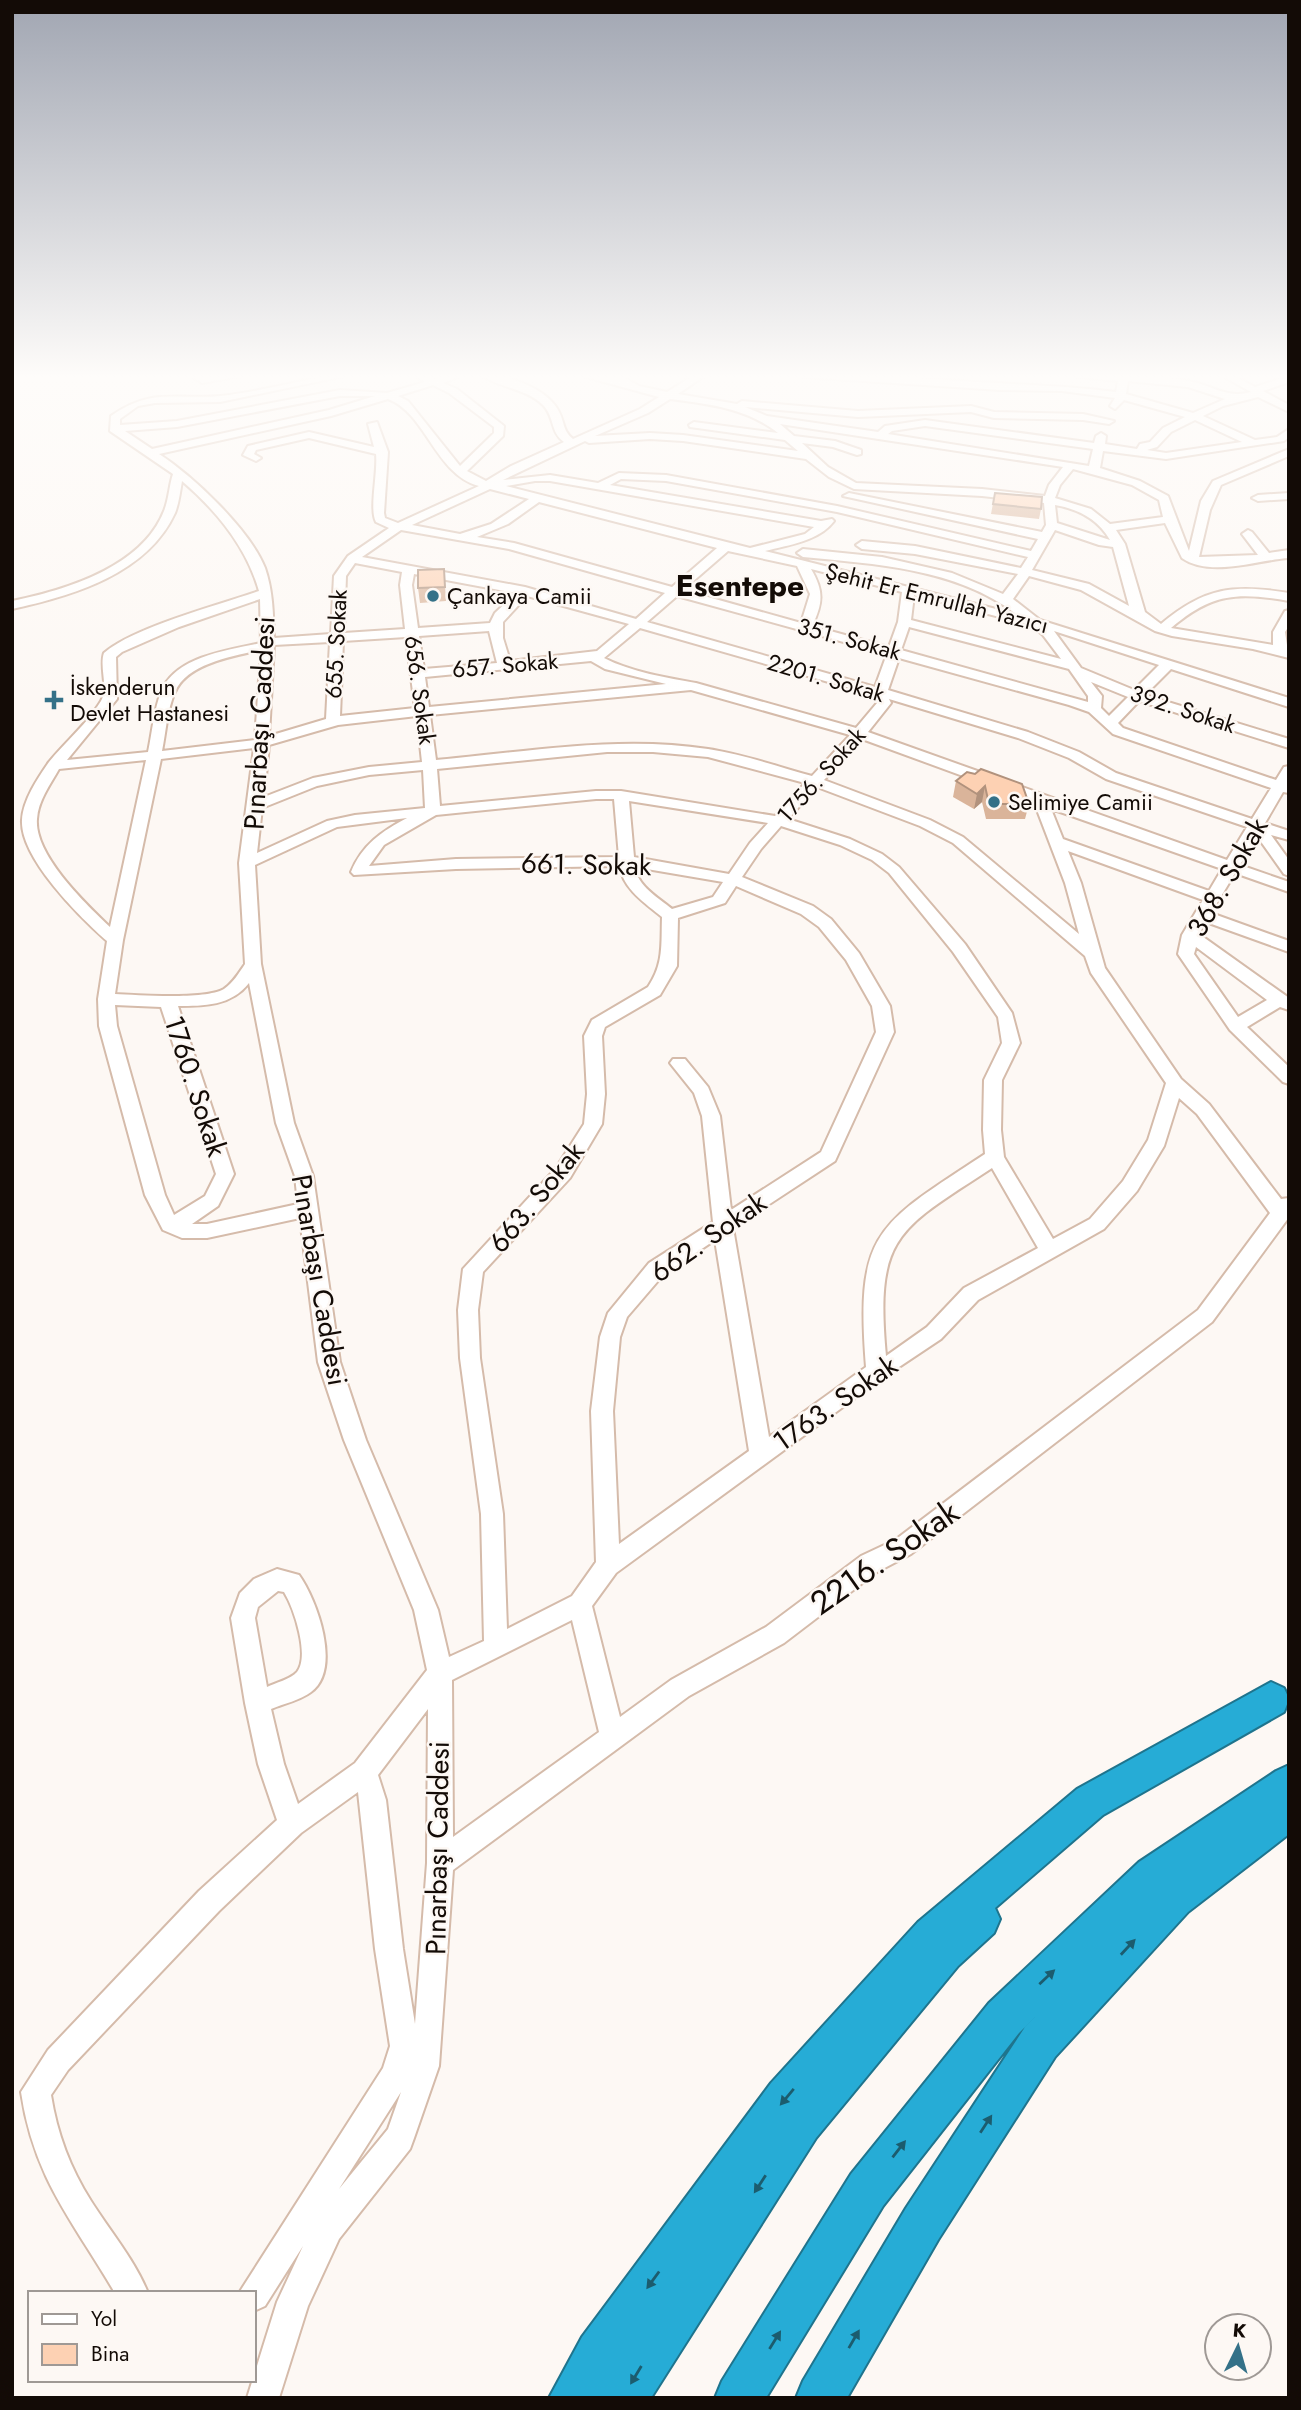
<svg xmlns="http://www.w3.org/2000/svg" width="1301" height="2410" font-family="Jost,sans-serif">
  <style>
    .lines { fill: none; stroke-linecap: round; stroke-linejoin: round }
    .minor-casing { stroke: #d5bbaa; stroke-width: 4 }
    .highway-casing { stroke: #1f748d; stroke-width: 4 }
    .minor { fill: #fff; fill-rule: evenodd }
    .highway { fill: #26acd6; fill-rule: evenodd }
    .wall { fill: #dab49a }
    .shaded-wall { fill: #b1927d }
    .building { fill: #fdd1b3; stroke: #b1927d; stroke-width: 2 }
    .oneway { fill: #1c5c6e }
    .poi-dot { fill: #347188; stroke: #fdf8f4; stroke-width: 2.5 }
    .labels { text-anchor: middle; stroke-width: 5; stroke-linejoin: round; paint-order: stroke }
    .far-poi-label { font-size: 23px; fill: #130b06; stroke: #fdf8f4; text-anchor: start }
    .far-street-label { font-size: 23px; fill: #130b06; stroke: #fdf8f4 }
    .street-label { font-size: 28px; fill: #130b06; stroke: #fdf8f4 }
    .far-district-label { font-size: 30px; font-weight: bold; fill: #130b06; stroke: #fdf8f4 }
    .near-street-label { font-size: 33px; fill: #130b06; stroke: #fdf8f4 }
  </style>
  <rect width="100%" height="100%" fill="#fdf8f4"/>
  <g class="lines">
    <g class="minor-casing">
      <g id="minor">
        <polygon points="188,374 199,374 204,377 252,374 202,383"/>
        <path d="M 336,374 L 354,374 L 220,402 L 155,403 L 138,406 L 120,419 L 120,425 L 177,421 L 340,390 L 387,393 L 425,382 L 412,374 L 424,374 L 435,379 L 452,374 L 466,374 L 443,383 L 457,389 L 504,426 L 503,436 L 467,471 L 486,481 L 511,466 L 564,442 C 550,432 555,417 543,405 C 526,388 495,387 480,374 C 505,374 545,387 558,410 C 565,422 562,430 573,439 L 640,409 L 659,397 L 582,376 L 580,374 L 608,376 L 607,374 L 618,374 L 639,386 L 667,392 L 696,374 L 707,374 L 678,394 L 737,404 L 742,401 L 858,411 L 971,406 L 994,412 L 1083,414 L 1114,421 L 1109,424 L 1083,420 L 994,418 L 971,412 L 858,417 L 745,407 L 767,416 L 878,432 L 885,426 L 925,420 L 1094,443 L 1096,436 L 1101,433 L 1106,436 L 1105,444 L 1137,449 L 1140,444 L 1150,442 L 1163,428 L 1185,417 L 1124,400 L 1115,409 L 1110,406 L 1115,398 L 1062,391 L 1000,390 L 802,377 L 797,374 C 846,370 897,377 946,380 C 1003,384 1060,385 1116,392 L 1118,381 L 1078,377 L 1073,374 C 1110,371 1151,374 1189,381 C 1212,385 1226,399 1251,392 L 1219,374 L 1231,374 L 1255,387 L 1289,376 L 1289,382 L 1263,391 L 1289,405 L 1289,412 L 1258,397 L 1223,406 L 1203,416 L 1255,440 L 1277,437 L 1289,429 L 1289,437 L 1284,441 L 1166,459 L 1103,451 L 1100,468 L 1140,481 L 1168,496 L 1189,551 L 1201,501 L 1213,481 L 1289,449 L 1289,456 L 1221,485 L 1210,510 L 1199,557 L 1258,555 L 1242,534 L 1248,530 L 1252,532 L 1269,553 L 1289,550 L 1289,558 C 1257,560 1211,578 1182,558 L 1165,523 L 1116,530 L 1125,544 L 1145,612 L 1161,624 C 1205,587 1234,584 1289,593 L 1289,601 C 1237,592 1212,593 1171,628 L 1273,645 L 1273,632 L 1285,611 L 1289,610 L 1289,626 L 1285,632 L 1289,658 L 1253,649 L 1172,636 L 1155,631 L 1081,590 L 1029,576 L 1013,599 L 1040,620 L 1289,698 L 1289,707 L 1171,669 L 1145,695 L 1289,739 L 1289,748 L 1139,701 L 1118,723 L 1123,728 L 1276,780 L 1284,767 L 1289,766 L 1289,793 L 1283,792 L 1265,823 L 1289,831 L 1289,840 L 1271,835 L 1289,860 L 1289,876 L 1284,874 L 1257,836 L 1240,865 L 1289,882 L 1289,892 L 1235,873 L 1211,913 L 1289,941 L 1289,952 L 1206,922 L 1199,934 L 1289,998 L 1289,1010 L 1280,1007 L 1247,1027 L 1289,1067 L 1289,1084 L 1283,1082 L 1230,1030 L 1178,954 L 1182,935 L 1203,900 L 1068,851 L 1081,883 L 1105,968 L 1181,1079 L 1209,1104 L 1281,1199 L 1289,1198 L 1289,1217 L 1212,1322 L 911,1554 L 877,1572 L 784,1643 L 689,1696 L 453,1870 L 439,2066 L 414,2138 L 410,2149 L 339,2239 L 308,2306 L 279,2398 L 247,2398 L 277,2302 L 303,2246 L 265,2306 L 254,2311 L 254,2293 L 239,2293 L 383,2068 L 390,2046 L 375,1949 L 358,1792 L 301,1833 L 219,1911 L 68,2070 L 51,2095 C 57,2133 70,2168 91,2201 C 110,2231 134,2259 148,2293 L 115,2293 C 73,2221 34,2179 21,2092 L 48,2050 L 199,1891 L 277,1820 L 258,1764 L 245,1703 L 231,1618 L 240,1593 L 254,1579 L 277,1569 L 299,1575 C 317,1600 342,1669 311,1692 C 301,1700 283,1704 271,1709 L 284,1764 L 298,1804 L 355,1763 L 427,1670 L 414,1610 L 344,1440 L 318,1362 L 300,1218 L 207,1238 L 182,1238 L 163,1230 L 145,1195 L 99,1026 L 98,999 L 107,941 C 80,917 20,858 22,820 C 23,800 38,778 49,762 C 65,742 88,723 101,701 C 109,688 99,667 104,653 C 134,627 219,605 259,591 C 247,548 216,510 182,481 C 180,492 179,503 175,513 C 147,574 72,596 12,609 L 12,601 C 66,590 142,567 164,511 C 169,499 169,486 173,474 L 110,431 L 111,416 C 152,387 175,400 220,396 C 258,392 298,381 336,374 ZM 1128,381 L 1188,387 L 1225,399 L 1193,413 L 1126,394 ZM 433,385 L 449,393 L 494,427 L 494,433 L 460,466 L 408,401 L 398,396 ZM 340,396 L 375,396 L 329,410 L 152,449 L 125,431 L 177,427 ZM 388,399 C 426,413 435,474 479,486 L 398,523 L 385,518 L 384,513 L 388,452 L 377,422 L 368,424 L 374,447 L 309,432 L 248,446 L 243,455 L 256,461 L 261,458 L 254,454 L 256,450 L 309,438 L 376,454 C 378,473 369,509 376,522 L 389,528 L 348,556 L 334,576 L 331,634 L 274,638 C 273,614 273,591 265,568 C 250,530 193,476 159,454 L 331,416 ZM 670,399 C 708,404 747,408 778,433 L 694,422 L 689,425 L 690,427 L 785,440 L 798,451 L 683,435 L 650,433 L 595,436 L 648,413 ZM 1195,420 L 1242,442 L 1166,453 L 1147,450 L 1157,447 L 1171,432 ZM 780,424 L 1063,467 L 1049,485 L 1045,496 L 982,489 L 856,483 L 828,467 L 802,443 L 833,447 L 857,455 L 861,454 L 861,450 L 835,441 L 794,436 ZM 925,426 L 1093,449 L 1089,466 L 888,434 L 892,431 ZM 650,439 L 683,441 L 806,459 L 829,477 L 854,489 L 982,496 L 1044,503 L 1046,525 L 1042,532 L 849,493 L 843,496 L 1038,539 L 1031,551 L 837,506 L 666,475 L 619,473 L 598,483 L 550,475 L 503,480 L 585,441 L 589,443 ZM 1073,469 L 1132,485 L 1159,500 L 1163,517 L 1110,524 L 1091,509 L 1055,498 L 1060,485 ZM 621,479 L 666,481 L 837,512 L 1028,557 L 1021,568 L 915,546 L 862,541 L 856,545 L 862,549 L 915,554 L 1018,574 L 1003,594 L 952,573 L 882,557 L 803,549 L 797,553 L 803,557 C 874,564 957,568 1016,614 L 765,551 C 789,545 819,541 834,521 L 832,519 L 821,521 L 610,485 ZM 535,481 L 550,481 L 814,527 L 805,534 L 750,548 L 506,486 ZM 490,489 L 529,499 L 491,524 L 460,534 L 412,525 ZM 539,502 L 717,548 L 672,587 L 514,543 L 477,537 L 508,524 ZM 1055,505 C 1078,509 1098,519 1110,540 L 1057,523 ZM 401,530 L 509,549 L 665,593 L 636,619 L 525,587 L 362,557 ZM 1055,530 L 1099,545 L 1113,547 L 1129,606 L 1089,584 L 1032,570 ZM 728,551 L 797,566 L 810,594 L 801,623 L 683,590 ZM 355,563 L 402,572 L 400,585 L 405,629 L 344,633 L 346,576 ZM 811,569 L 902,592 L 898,622 L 889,647 L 812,626 C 823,603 824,591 811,569 ZM 414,574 L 516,593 L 495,613 L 490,623 L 418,628 L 412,585 ZM 914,595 L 1031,625 L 1043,635 L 1061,659 L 911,620 ZM 527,596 L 629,624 L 597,651 L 510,661 L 503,638 L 503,622 ZM 677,596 L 887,654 L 875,687 L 647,622 ZM 260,599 L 261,643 C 229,650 175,656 161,692 C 154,710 152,733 148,752 L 67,760 L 117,699 L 116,657 L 122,652 L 179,627 ZM 909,627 L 1069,669 L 1088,696 L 1088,702 L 901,650 ZM 640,628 L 874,695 L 877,703 L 856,728 L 696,683 C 668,678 631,672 604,658 ZM 489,631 L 497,663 L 424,669 L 419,636 ZM 1054,631 L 1159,665 L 1134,690 L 1081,668 ZM 406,637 L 415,708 L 340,716 L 343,641 ZM 330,642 L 326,719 L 269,736 L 274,645 ZM 261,650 L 255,740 L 162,751 C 166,732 167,709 175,692 C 187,663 235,656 261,650 ZM 899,658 L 1069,705 L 1089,712 L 1113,734 L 1271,788 L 1252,819 L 1116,773 L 1079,752 L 1028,732 L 888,690 ZM 591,661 L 605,669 L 666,684 L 429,707 L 425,677 ZM 1091,682 L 1128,697 L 1109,716 L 1101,708 L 1102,696 ZM 691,690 L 850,735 L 812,776 C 778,767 743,754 708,749 C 619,735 526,752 436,760 L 430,715 ZM 889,699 L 1018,738 L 1069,758 L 1106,779 L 1247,827 L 1227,860 L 868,732 L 891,703 ZM 417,716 L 422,762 L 369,767 L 313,778 L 264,797 L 269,745 L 338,725 ZM 862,739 L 1034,802 L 1065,883 L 1079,934 L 963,837 L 930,820 L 824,780 ZM 254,748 L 239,863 L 245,964 C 239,973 233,983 224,989 C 205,1000 138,995 115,994 L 123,940 L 161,759 ZM 607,752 L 653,752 L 708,757 L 805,783 L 775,816 L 621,791 L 596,791 L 440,806 L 437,769 ZM 146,760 L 110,927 C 86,904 34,855 37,819 C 38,801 50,785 59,769 ZM 423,770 L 425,808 L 355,815 L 327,821 L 257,853 L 262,808 L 317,786 L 369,775 ZM 817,787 L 920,826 L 953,843 L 1085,956 L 1091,973 L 1166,1083 L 1148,1140 L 1123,1181 L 1090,1219 L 1053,1239 L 1004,1157 L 1001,1130 L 1002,1080 L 1020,1043 L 1012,1013 L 965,944 L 899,867 L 882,854 L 850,839 L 788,819 ZM 596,799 L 614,799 L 619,857 L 456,859 L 369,866 L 384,845 L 436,815 ZM 629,801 L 768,823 L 750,843 L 729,874 L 634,857 ZM 1051,809 L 1066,814 L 1222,869 L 1209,891 L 1063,839 ZM 407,818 C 382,831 362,845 351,872 L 354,875 L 456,869 L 620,866 C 622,888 646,904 662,917 C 661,945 664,963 648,987 L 592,1020 L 584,1036 L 587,1094 L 584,1124 L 556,1168 L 463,1269 L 458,1310 L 460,1358 L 481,1514 L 484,1641 L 449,1657 L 438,1610 L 366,1440 L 340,1362 L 313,1176 L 294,1123 L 261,964 L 255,865 L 337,827 ZM 781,826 L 840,845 L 872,860 L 889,873 L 953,952 L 998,1017 L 1002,1043 L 984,1080 L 983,1130 L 985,1154 C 877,1225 855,1231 866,1367 L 769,1437 L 733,1228 L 835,1161 L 894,1032 L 890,1006 L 859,953 L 831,919 L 813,906 L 742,877 L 761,849 ZM 635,867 L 723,882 L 713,897 L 672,909 C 659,898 637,886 635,867 ZM 736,886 L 801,914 L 819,927 L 846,960 L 872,1006 L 876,1032 L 821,1152 L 731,1210 L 720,1116 L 708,1087 L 685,1059 L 673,1059 L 670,1063 L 694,1093 L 702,1116 L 713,1222 L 649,1263 L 608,1313 L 600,1337 L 591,1411 L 596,1562 L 572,1596 L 507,1629 L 503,1514 L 480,1358 L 478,1310 L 483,1272 L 570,1178 L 602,1124 L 605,1094 L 602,1036 L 605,1027 L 660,995 L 677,966 L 678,918 L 725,903 ZM 1196,947 L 1267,1000 L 1238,1017 L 1194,954 ZM 249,983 L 276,1123 L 295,1176 L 298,1204 L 207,1224 L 192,1224 L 218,1206 L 234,1174 L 178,1006 C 204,1006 231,1006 249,983 ZM 115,1005 L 161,1007 L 216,1174 L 205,1196 L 174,1215 L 165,1195 L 117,1026 ZM 1179,1098 L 1197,1114 L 1270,1213 L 1198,1310 L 895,1540 L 861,1556 L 766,1627 L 671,1680 L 620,1717 L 592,1606 L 616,1573 L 884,1377 L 941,1339 L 978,1300 L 1104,1229 L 1137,1191 L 1164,1146 ZM 992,1168 L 1038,1248 L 964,1288 L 927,1327 L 886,1356 C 875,1236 897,1230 992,1168 ZM 715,1240 L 749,1451 L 619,1544 L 613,1411 L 620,1337 L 627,1317 L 663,1275 ZM 278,1591 L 284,1592 C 294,1608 310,1656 297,1672 C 291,1679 275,1683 267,1687 L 255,1618 L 258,1607 ZM 572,1620 L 599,1732 L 453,1837 L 452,1680 ZM 428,1709 L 427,1863 L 415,2024 L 403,1949 L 386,1800 L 378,1775 ZM 401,2092 L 388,2129 L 339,2189 Z"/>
        <polygon points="1289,493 1289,499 1258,501 1252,498 1258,495"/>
      </g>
    </g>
    <g class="highway-casing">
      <g id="highway">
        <polygon points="1271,1682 1284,1688 1289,1699 1284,1712 1103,1815 995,1908 1000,1919 994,1933 958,1966 816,2138 651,2398 549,2398 582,2337 771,2083 918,1922 1077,1789"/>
        <polygon points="1289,1765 1289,1834 1188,1912 1055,2057 938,2240 847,2398 796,2398 803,2381 906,2208 1025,2027 1036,2016 1019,2033 883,2206 766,2398 715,2398 722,2381 851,2174 989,2003 1139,1862 1276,1771"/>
      </g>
    </g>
    <use href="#minor" class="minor"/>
    <use href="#highway" class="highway"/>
  </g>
  <g class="wall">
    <polygon points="995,493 1041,509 1039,519 991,514"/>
    <polygon points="444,569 446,601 420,603 418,588"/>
    <polygon points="967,772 1029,804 1025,819 986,819 982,802 974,809 953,797 956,781"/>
  </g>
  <polygon class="shaded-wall" points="985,786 982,802 974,809 977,794"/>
  <g class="building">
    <polygon points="995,493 1042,497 1041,509 993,504"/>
    <polygon points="444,569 445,587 418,588 418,570"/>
    <polygon points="981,769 1022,784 1029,804 989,804 985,786 977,794 956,781 967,772 975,774"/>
  </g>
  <defs><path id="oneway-solid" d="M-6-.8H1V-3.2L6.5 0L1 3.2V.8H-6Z" transform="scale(1.75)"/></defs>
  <g class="oneway">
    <use href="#oneway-solid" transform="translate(1128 1947) rotate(-47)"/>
    <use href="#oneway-solid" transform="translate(1047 1977) rotate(-43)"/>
    <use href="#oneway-solid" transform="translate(787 2097) rotate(130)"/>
    <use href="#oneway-solid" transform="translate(986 2124) rotate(-57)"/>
    <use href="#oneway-solid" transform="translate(899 2149) rotate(-52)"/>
    <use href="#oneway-solid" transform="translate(760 2184) rotate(123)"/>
    <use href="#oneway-solid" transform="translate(653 2280) rotate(126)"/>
    <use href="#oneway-solid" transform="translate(854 2339) rotate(-60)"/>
    <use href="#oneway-solid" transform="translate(775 2340) rotate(-58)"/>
    <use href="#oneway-solid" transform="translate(636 2375) rotate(121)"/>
  </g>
  <linearGradient id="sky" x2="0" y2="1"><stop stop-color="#a1a6b2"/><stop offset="0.53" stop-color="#fefcfa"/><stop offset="1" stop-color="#fefcfa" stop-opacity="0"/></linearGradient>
  <rect width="1301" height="711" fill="url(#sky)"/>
  <g class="poi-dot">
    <circle cx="433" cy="596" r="7"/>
    <path d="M50.5 689.5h7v7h7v7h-7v7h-7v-7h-7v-7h7z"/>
    <circle cx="994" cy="802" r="7"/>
  </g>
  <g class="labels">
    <g class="far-poi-label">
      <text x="447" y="604">Çankaya Camii</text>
      <text x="70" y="695">İskenderun<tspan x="70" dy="26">Devlet Hastanesi</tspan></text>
      <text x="1008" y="810">Selimiye Camii</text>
    </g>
    <g class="far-street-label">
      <text transform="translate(937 598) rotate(14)" y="8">Şehit Er Emrullah Yazıcı</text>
      <text transform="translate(849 639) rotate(15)" y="8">351. Sokak</text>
      <text transform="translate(336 644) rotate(-87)" y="8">655. Sokak</text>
      <text transform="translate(505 665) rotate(-5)" y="8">657. Sokak</text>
      <text transform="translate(826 678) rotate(16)" y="8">2201. Sokak</text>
      <text transform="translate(420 690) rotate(82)" y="8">656. Sokak</text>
      <text transform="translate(1183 709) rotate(18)" y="8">392. Sokak</text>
      <text transform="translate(821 775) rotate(-48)" y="8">1756. Sokak</text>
    </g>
    <g class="street-label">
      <text transform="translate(259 723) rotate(-87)" y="10">Pınarbaşı Caddesi</text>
      <text transform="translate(586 864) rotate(1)" y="10">661. Sokak</text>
      <text transform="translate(1227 877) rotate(-60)" y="10">368. Sokak</text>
      <text transform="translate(196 1086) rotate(72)" y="10">1760. Sokak</text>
      <text transform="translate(536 1197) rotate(-51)" y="10">663. Sokak</text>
      <text transform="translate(708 1237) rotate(-35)" y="10">662. Sokak</text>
      <text transform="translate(320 1280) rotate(80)" y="10">Pınarbaşı Caddesi</text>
      <text transform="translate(835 1403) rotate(-35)" y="10">1763. Sokak</text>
      <text transform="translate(437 1848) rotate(-89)" y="10">Pınarbaşı Caddesi</text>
    </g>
    <g class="far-district-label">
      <text x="740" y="596">Esentepe</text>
    </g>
    <g class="near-street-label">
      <text transform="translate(884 1557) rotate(-35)" y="12">2216. Sokak</text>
    </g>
  </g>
  <rect width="1301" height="2410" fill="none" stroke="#130b06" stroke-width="28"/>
  <rect x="28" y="2291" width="228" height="91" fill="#fdf8f4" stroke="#9f9995" stroke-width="2"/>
  <rect x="42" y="2314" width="35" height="10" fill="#ffffff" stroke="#9f9995" stroke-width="2"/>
  <text x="91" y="2326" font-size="21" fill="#130b06">Yol</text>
  <rect x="42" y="2344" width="35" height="21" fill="#fdd1b3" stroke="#9f9995" stroke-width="2"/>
  <text x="91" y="2361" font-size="21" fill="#130b06">Bina</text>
  <g transform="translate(1238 2347) rotate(5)"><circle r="33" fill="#fdf8f4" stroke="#9f9995" stroke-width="2"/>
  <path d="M0-5L12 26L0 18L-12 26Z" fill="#347188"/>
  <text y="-10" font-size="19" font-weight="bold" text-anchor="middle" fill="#130b06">K</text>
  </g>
</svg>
